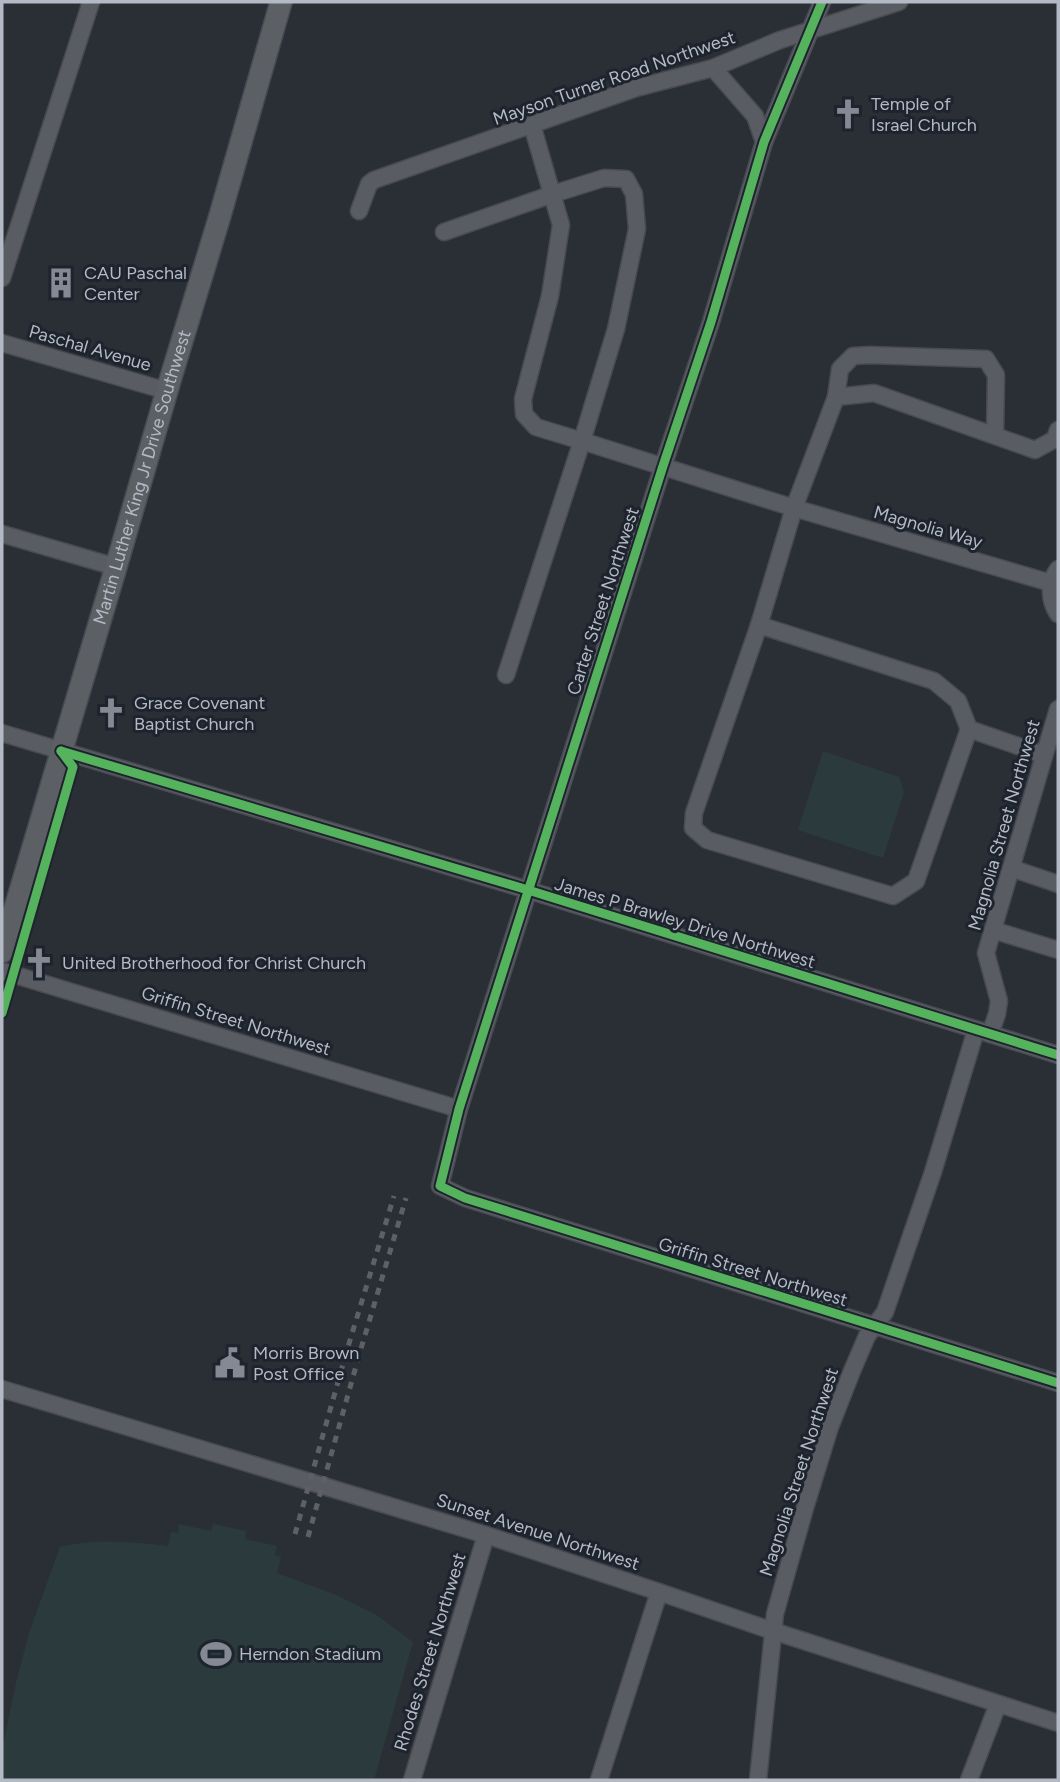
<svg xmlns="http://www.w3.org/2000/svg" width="1060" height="1782" font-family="Figtree,sans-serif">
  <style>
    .grass { fill: #2b3b3d }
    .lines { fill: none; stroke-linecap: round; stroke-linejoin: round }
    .minor-casing { stroke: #484a50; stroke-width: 19 }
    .major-casing { stroke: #474a52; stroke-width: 24 }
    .minor { stroke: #595c63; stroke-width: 16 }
    .major { stroke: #5c5f64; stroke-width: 21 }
    .rail { stroke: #5e6066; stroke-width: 5; stroke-dasharray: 7 7; stroke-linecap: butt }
    .cycleway-casing { stroke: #1e242e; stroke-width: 13 }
    .cycleway { stroke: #56b35d; stroke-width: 9 }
    .labels { text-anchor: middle; stroke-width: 6; stroke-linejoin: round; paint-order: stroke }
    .street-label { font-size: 18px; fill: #b4bac5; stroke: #1e242e }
    .poi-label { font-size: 18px; fill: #b4bac5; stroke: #1e242e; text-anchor: start }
  </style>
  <rect width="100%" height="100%" fill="#2a2e35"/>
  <g class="grass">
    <polygon points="823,751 899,777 904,792 883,858 798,830"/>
    <path d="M 179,1524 L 211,1531 L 213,1524 L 246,1531 L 245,1539 L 277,1546 L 275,1555 L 281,1557 L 277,1573 L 334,1594 L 375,1614 L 413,1642 L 374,1780 L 2,1780 L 2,1750 L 16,1683 L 29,1633 L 60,1547 C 95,1538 133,1542 168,1546 L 171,1532 L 178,1533 Z"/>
  </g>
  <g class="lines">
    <g class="minor-casing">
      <g id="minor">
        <polyline points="822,2 764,142 711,322 663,466 459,1109 440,1186 465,1198 1058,1383"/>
        <polyline points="713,68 755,116 764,142"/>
        <polyline points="359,211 369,184 374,180 636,88 713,68 780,40 899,2"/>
        <polyline points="444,232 553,194 604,178 626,179 634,194 637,229 616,329 582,441 794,508 1051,583"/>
        <polyline points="2,278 91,2"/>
        <polyline points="2,343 167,391"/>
        <polyline points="836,397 840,369 853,356 870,355 986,359 996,375 995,435"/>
        <polyline points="2,534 116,567"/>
        <path d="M 1058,569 C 1048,583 1049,600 1058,614"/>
        <polyline points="759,625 934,681 958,701 969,729 1044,755"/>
        <polyline points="506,675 582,441 536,427 524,414 523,399 550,296 561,225 532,125"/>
        <polyline points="969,729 916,881 893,896 707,840 693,828 694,813 759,625 794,508 836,397 874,393 1035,450 1055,439 1058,430"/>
        <polyline points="2,733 528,890 1058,1055"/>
        <polyline points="1011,868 1058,884"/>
        <polyline points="993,930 1058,950"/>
        <polyline points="2,971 459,1109"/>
        <polyline points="990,1034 997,1014 999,1001 986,953 1058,709"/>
        <polyline points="2,1389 486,1535 659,1592 773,1631 1058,1723"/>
        <polyline points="412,1780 486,1535"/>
        <polyline points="599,1780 659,1592"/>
        <polyline points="758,1780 775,1614 805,1508 830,1427 852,1371 867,1336 885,1312 933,1172 976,1030"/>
        <polyline points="969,1780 998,1704"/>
      </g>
    </g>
    <g class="major-casing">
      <g id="major">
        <path id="s1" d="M 2,952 L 116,567 L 171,377 L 219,219 L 281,2"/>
      </g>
    </g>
    <use href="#minor" class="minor"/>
    <use href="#major" class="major"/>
    <g class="rail">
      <polyline points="295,1534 347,1350 394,1196"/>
      <polyline points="308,1537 360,1352 406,1198"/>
    </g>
    <g class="cycleway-casing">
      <g id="cycleway">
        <polyline points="822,2 764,142 711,322 663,466 459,1109 440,1186 465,1198 1058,1383"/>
        <polyline points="61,751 528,890 1058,1055"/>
        <polyline points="2,1013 73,767 61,751"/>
      </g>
    </g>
    <use href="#cycleway" class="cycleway"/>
  </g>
  <defs>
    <g id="church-bare" transform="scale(2.415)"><path d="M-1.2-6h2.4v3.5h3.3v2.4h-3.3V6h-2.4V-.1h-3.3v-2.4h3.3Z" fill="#848993" stroke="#1e242e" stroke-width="2.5" paint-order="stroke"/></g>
    <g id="building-bare" transform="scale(2.415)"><path d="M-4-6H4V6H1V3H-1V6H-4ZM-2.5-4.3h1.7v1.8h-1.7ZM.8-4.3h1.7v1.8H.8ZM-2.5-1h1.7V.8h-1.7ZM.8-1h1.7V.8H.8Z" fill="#848993" stroke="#1e242e" stroke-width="2.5" paint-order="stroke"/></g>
    <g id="civic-bare" transform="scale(2.415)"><path d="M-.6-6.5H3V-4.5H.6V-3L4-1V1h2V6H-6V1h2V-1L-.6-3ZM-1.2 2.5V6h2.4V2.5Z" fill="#848993" stroke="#1e242e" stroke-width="2.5" paint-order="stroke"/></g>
    <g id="stadium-bare" transform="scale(2.415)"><path d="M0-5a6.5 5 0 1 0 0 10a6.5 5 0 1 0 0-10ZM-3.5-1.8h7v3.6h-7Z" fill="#848993" stroke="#1e242e" stroke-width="2.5" paint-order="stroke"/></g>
  </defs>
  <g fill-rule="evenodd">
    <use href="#church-bare" x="848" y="114"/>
    <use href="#building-bare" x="61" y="283"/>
    <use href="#church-bare" x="111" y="713"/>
    <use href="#church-bare" x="39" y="963"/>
    <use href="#civic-bare" x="230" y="1363"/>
    <use href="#stadium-bare" x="216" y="1654"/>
  </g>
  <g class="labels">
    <g class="street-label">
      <text transform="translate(614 78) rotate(-19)" y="6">Mayson Turner Road Northwest</text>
      <text transform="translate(90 348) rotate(16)" y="6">Paschal Avenue</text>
      <text dy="6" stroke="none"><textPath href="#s1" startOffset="495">Martin Luther King Jr Drive Southwest</textPath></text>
      <text transform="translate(928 527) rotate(16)" y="6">Magnolia Way</text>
      <text transform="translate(603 601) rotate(-72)" y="6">Carter Street Northwest</text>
      <text transform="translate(1004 825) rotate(-74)" y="6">Magnolia Street Northwest</text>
      <text transform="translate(685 923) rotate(17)" y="6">James P Brawley Drive Northwest</text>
      <text transform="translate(236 1021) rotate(17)" y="6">Griffin Street Northwest</text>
      <text transform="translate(753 1272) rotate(17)" y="6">Griffin Street Northwest</text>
      <text transform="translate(799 1472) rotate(-72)" y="6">Magnolia Street Northwest</text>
      <text transform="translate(538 1532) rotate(18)" y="6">Sunset Avenue Northwest</text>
      <text transform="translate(430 1652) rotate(-73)" y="6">Rhodes Street Northwest</text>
    </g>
    <g class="poi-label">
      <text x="871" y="110">Temple of<tspan x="871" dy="21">Israel Church</tspan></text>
      <text x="84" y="279">CAU Paschal<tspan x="84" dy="21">Center</tspan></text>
      <text x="134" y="709">Grace Covenant<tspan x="134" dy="21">Baptist Church</tspan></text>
      <text x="62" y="969">United Brotherhood for Christ Church</text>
      <text x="253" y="1359">Morris Brown<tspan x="253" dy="21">Post Office</tspan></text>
      <text x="239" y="1660">Herndon Stadium</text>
    </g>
  </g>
  <rect width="1060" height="1782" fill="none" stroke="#b4bac5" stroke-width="7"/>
</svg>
